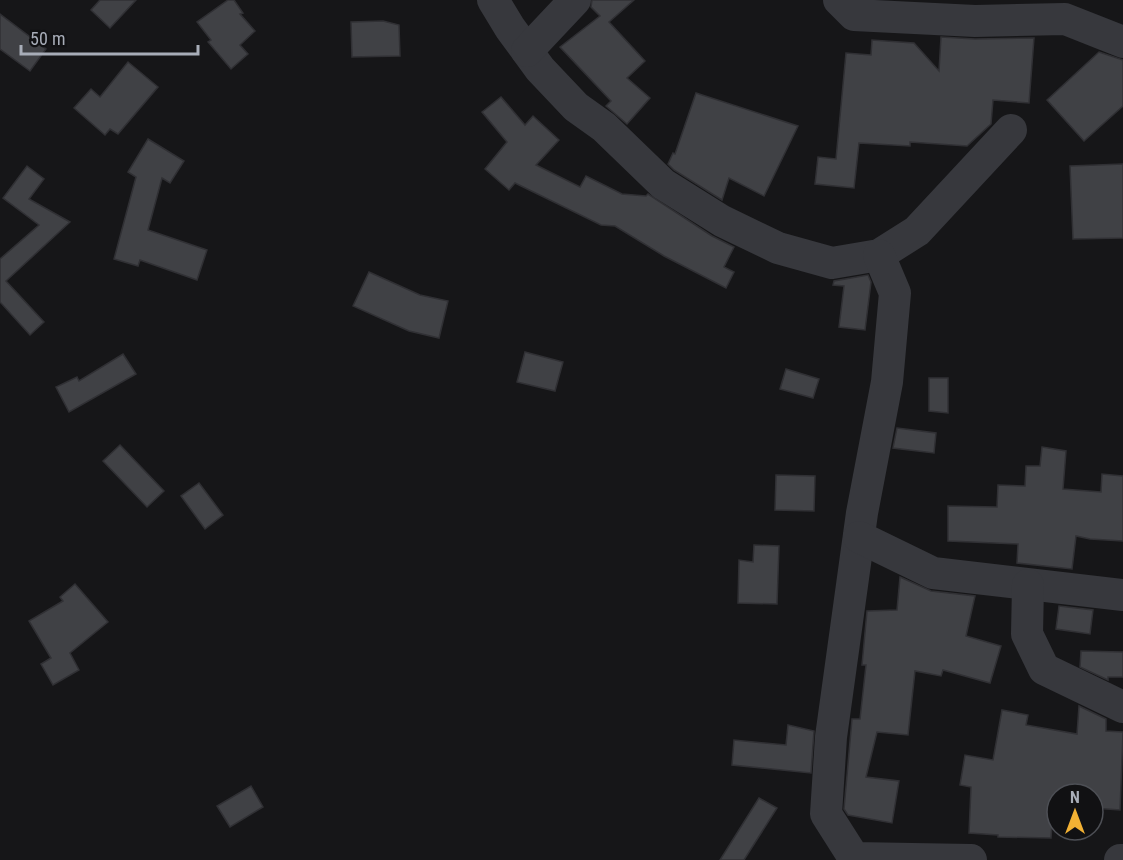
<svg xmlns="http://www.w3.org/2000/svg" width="1123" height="860" font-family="'Roboto Condensed',sans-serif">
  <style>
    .building { fill: #404145; stroke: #303034; stroke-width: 1.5 }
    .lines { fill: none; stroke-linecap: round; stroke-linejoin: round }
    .minor { stroke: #37383d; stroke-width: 32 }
  </style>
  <rect width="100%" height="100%" fill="#161618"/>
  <g class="building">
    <polygon points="100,0 136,0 110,28 91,10"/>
    <polygon points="228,0 234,0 243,13 240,14 255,31 240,45 248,54 231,69 208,42 211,40 197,22"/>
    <polygon points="592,0 634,0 609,22 645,61 627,78 650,98 627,124 606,106 611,101 560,47 600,16 591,7"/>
    <polygon points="0,14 46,49 30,71 0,49"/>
    <polygon points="383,21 399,25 400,56 352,57 351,22"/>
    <polygon points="941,37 975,39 1034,38 1029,103 993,100 991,124 967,146 910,142 910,146 859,143 854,188 815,184 818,157 836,159 846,53 871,55 872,40 914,43 939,71"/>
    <polygon points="1099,52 1123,60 1123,106 1084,141 1047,100"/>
    <polygon points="128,62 158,87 118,134 110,129 105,135 74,108 91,89 100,97"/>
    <polygon points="696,93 798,126 764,196 729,178 722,200 674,170 668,164 673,153 675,154"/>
    <polygon points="501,97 525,125 533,116 559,140 536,165 580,187 586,176 622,194 646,196 648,194 712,236 734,247 724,267 734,272 726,288 664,256 615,226 601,225 515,183 509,190 485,169 507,142 482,112"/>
    <polygon points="148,139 184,161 170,183 162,178 148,230 207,250 197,280 140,260 138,266 114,259 136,177 128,172"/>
    <polygon points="1123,164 1123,238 1073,239 1070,166"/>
    <polygon points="27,166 44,179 29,199 70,222 6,281 44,322 30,335 0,302 0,259 39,225 3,198"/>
    <polygon points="369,272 420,295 448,301 439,338 409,331 353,306"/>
    <polygon points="868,275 871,282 865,330 839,327 844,286 833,285 834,281"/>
    <polygon points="525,352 563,362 555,391 517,382"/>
    <polygon points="123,354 136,374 69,412 56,387 77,377 79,381"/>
    <polygon points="786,369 819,379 813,398 780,389"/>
    <polygon points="929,378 948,378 948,413 929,411"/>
    <polygon points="897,428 936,433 934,453 893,448"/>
    <polygon points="120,445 164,491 147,507 103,461"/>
    <polygon points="1042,447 1066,451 1063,489 1101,492 1102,474 1123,476 1123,541 1090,539 1076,536 1072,569 1017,563 1018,544 948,541 948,506 997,507 998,485 1025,486 1026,466 1040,466"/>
    <polygon points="776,475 815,476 814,511 775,510"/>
    <polygon points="199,483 223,515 205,529 181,496"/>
    <polygon points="754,545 779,546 777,604 738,603 739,560 753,562"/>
    <polygon points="900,577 931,591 975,596 966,636 1001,646 990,683 943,670 941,676 915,671 908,735 877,732 866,777 899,781 892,823 848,815 844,809 852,719 860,719 866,665 862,665 867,611 897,610"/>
    <polygon points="75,584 108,622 70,653 79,670 53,685 41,664 51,658 29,621 63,601 60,597"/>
    <polygon points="1059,606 1093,610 1090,634 1056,629"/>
    <polygon points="1081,651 1123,652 1123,677 1108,677 1108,680 1080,667"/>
    <polygon points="1079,706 1106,719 1106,731 1123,732 1120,810 1093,808 1093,794 1054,794 1051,838 998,837 998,835 969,833 971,787 960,785 965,755 993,760 1002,710 1028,715 1026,725 1077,734"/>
    <polygon points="788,725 814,731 811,773 732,765 734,740 786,745"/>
    <polygon points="251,786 263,807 230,827 217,806"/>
    <polygon points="759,798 777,808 744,860 720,860"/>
  </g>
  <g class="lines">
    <g class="minor">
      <polyline points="493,0 510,28 540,69 576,107 604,127 663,184 722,221 778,248 832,263 879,255 917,231 1011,130"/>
      <polyline points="839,0 854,15 975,21 1065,19 1123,42"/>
      <polyline points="527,51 575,0"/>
      <polyline points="879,255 895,293 887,382 862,513 831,737 826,814 854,858 971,860"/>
      <polyline points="859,537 933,573 1123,595"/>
      <polyline points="1028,585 1027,634 1044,669 1123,707"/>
      <polyline points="1120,860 1123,860"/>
    </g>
  </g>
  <g transform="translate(1075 812)"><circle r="28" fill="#111113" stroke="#4d4f55" stroke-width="1.5"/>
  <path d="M0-4.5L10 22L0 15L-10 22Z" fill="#f2b134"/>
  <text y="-9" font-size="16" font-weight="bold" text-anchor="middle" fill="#a8adb8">N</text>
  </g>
  <path d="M21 45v9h177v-9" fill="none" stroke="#a8adb8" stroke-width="3"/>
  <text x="30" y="45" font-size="18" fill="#a8adb8" stroke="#111113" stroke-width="4.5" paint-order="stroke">50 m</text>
</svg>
